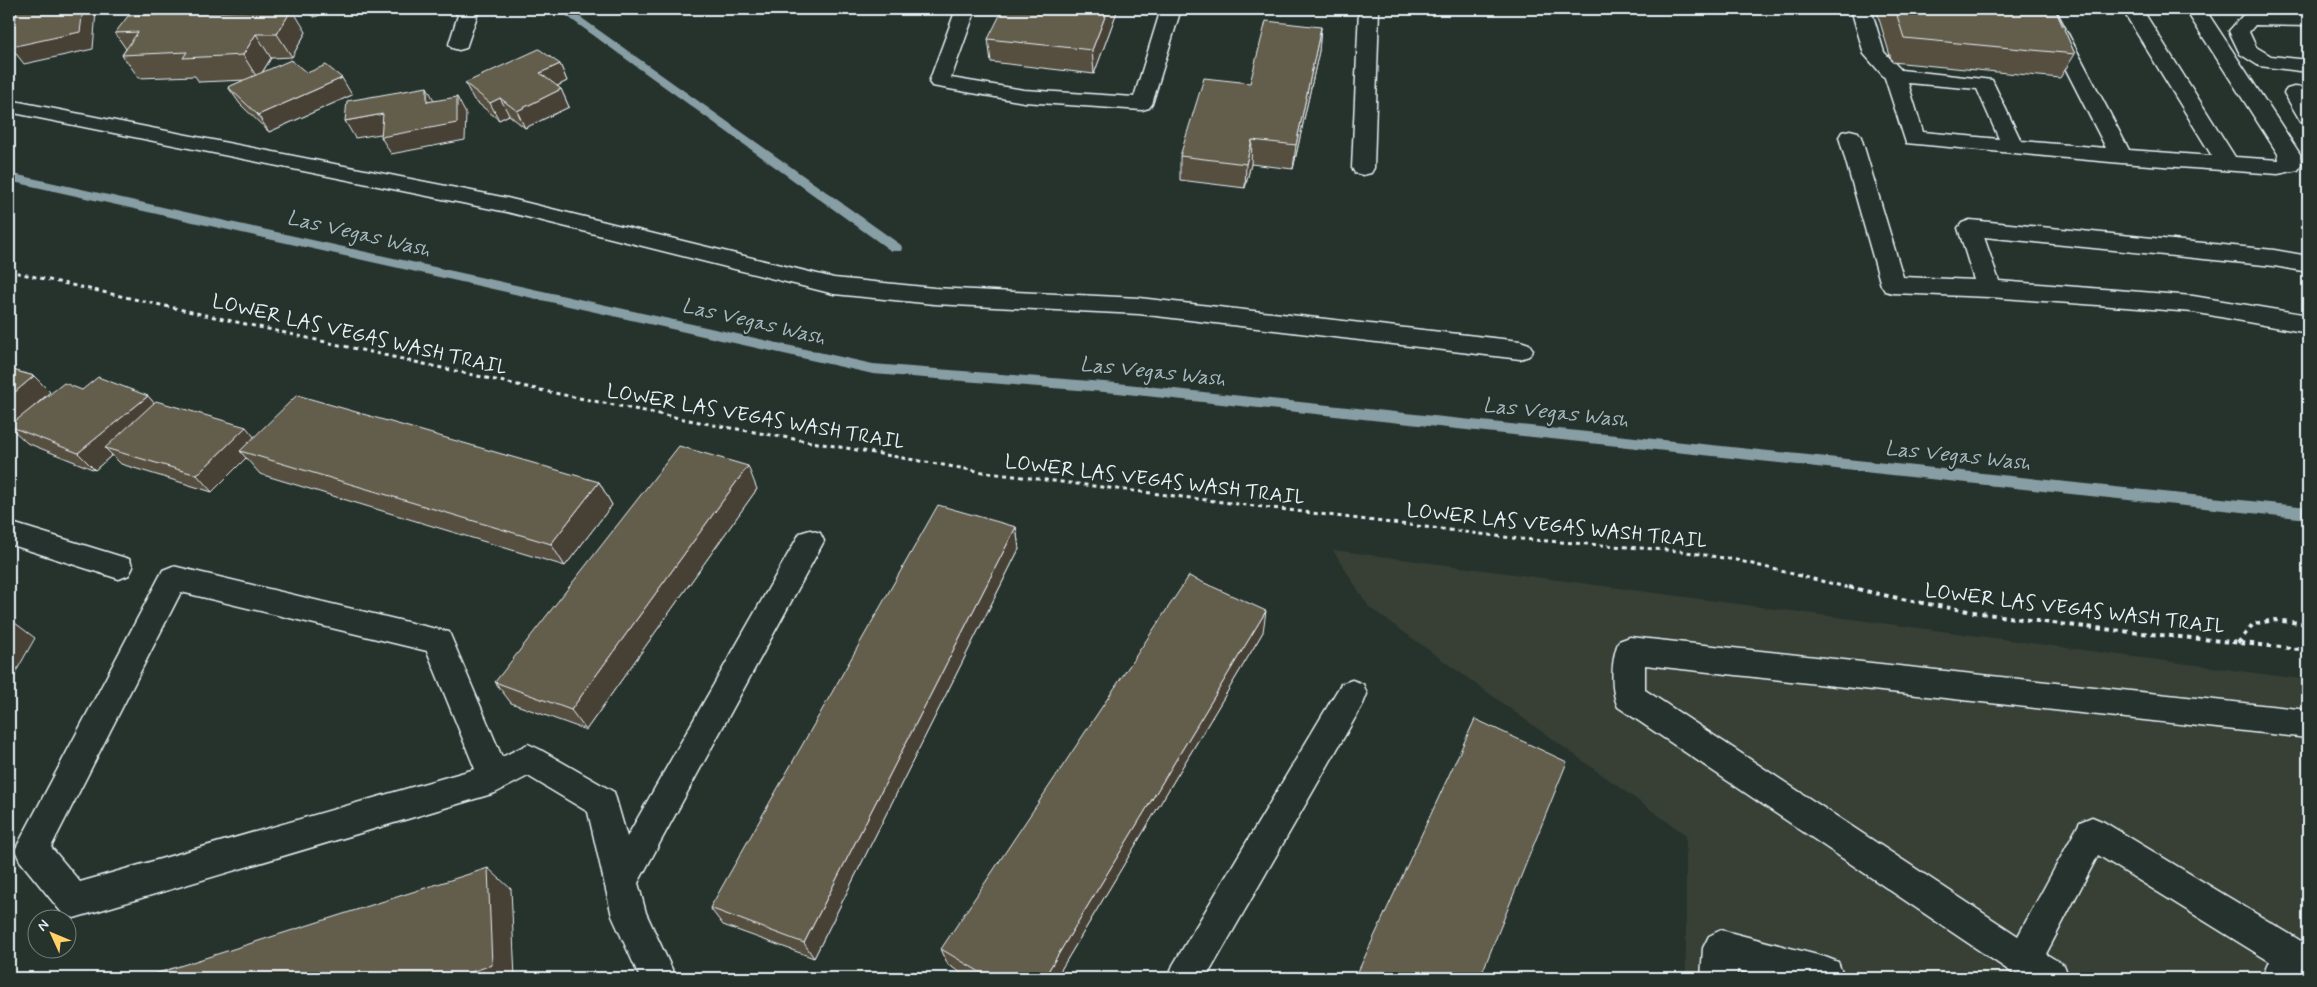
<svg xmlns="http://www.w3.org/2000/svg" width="2317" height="987" font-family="Mynerve,sans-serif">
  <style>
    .built { fill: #394036 }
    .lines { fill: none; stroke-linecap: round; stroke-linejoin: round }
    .stream { fill: #879ea4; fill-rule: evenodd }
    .minor-casing { stroke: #e8f1f8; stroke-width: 3 }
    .path-far1 { stroke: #e8f1f8; stroke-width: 3; stroke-dasharray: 4 4; stroke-linecap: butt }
    .path { stroke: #e8f1f8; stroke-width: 4; stroke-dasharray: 4.5 4.5; stroke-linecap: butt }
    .minor { fill: #26332d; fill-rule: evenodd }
    .wall { fill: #565041; stroke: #e8f1f8 }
    .shaded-wall { fill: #464135; stroke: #e8f1f8 }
    .building { fill: #645d4c; stroke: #e8f1f8 }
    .labels { text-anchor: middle; stroke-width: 4.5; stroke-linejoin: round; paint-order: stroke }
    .street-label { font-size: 20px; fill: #e8f1f8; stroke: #26332d }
    .water-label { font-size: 21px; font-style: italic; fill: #a7bac0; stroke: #26332d }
  </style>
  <rect width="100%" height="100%" fill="#26332d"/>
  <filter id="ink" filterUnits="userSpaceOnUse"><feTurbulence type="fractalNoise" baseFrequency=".02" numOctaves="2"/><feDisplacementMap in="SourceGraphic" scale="10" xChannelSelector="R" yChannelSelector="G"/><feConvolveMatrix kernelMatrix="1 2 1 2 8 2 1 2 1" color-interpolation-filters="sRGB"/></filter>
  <g filter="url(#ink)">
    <polygon class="built" points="1333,550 2308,680 2308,978 1686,978 1686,835 1369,607"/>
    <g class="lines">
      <g class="stream">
        <polygon points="557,9 569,9 901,245 902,248 901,251 891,251"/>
        <polygon points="9,173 873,364 1117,383 2308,507 2308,519 1117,393 873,374 9,181"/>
      </g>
      <g class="minor-casing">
        <g id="minor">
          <polygon points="452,9 475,9 478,13 466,48 459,50 452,48 449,44 458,15"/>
          <polygon points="956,9 976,9 951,78 1024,90 1134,97 1161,9 1181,9 1152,104 1149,108 1142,110 1024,102 932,86 929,82"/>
          <polygon points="1359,9 1379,9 1374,168 1371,173 1363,175 1355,173 1352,168"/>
          <path d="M 1851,9 L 1871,9 L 1884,52 L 1901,70 L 1992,80 L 2021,141 L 2106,148 L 2035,9 L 2055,9 L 2129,150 L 2212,156 L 2122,9 L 2142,9 L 2235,157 L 2279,160 L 2278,154 L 2185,9 L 2205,9 L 2300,154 L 2301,165 L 2298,170 L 2278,174 L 2121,163 L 1906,143 L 1885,78 L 1864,54 ZM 1908,83 L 1977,89 L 1999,139 L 1923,132 Z"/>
          <polygon points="2250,13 2308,14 2308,26 2255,25 2249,32 2256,47 2271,56 2308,60 2308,72 2259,66 2240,54 2229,31 2243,15"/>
          <polygon points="2294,87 2308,88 2308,123 2301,122 2284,93 2287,89"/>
          <polygon points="9,100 507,198 834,278 934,288 1139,298 1520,341 1529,344 1533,350 1529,356 1520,359 1139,314 934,304 834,294 507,212 9,112"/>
          <polygon points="1850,130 1858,132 1861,137 1903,277 1974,280 1958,228 1962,223 1970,220 2274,250 2308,256 2308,272 2274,266 1984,237 1999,281 2193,296 2308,315 2308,333 2193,312 1989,297 1893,293 1885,291 1881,285 1839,137 1842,132"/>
          <polygon points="9,522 129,559 133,567 129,575 119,579 9,544"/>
          <path d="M 810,530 L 820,533 L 824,541 L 638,883 L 646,913 L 676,978 L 640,978 L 612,916 L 588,812 L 528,776 L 495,793 L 74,918 L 62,913 L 20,861 L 15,850 L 163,570 L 173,566 L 449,632 L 502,757 L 528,744 L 539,749 L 614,792 L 627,837 L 800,533 ZM 181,592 L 427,651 L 475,769 L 80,882 L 51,847 Z"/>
          <path d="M 1630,637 L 2308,710 L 2308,738 L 1645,665 L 1645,690 L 2018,936 L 2080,822 L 2092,817 L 2104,822 L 2301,941 L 2307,953 L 2298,978 L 2262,978 L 2269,961 L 2098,855 L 2046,954 L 2064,965 L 2069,978 L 2020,978 L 1618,707 C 1610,690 1611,658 1619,641 Z"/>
          <polygon points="1352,680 1363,684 1367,694 1363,704 1206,978 1168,978 1173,965 1341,684"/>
          <polygon points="1721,930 1825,957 1838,962 1844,978 1769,978 1737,970 1737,978 1701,978 1703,948 1709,936"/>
        </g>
      </g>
      <polyline class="path-far1" points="9,271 549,392 714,425 989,473 1521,539 1680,551 1736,560 1854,589"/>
      <g class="path">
        <path d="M 1849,587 C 1999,624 2155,633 2308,650"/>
        <polyline points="2238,643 2253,624 2275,620 2308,624"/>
      </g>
      <use href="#minor" class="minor"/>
    </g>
    <g class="wall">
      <polygon points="256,9 276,9 274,10 306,32 292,57 271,58 262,73 307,73 352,95 269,132 240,104 228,87 246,80 199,82 195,76 139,78 122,55 126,49 115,33 258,10"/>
      <polygon points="304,9 335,9 314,17"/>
      <polygon points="1118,9 1094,74 991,62 988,39"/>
      <polygon points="1876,9 2055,9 2075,54 2060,78 1892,62"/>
      <polygon points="1321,27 1319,51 1293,169 1251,164 1245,188 1180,180 1180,156 1250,83"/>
      <polygon points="560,64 567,81 557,86 561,89 569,107 525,128 509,115 499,120 474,100 465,83"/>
      <polygon points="9,369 34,376 50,392 36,405 82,390 148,396 154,403 255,437 599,482 612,505 565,566 260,474 246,458 212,492 121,464 112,455 95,470 27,443 10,427 9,429"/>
      <polygon points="757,489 586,730 511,703 495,682"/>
      <polygon points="1016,527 1019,549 814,958 723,925 710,908"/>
      <polygon points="1263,632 1056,978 970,978 948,965 941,949"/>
    </g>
    <g class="shaded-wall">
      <polygon points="83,9 94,9 96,11 93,49 24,64 11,47"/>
      <polygon points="149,9 166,9 153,14"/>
      <polygon points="259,9 276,9 262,14"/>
      <polygon points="292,9 306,32 292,57 277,34"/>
      <polygon points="309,9 335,9 314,17"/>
      <polygon points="1108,9 1118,9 1094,74 1092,50"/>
      <polygon points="9,10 16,19 9,25"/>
      <polygon points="1321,27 1319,51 1293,169 1296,145"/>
      <polygon points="256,34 271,58 258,79 243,55"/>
      <polygon points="560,64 567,81 547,91 540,73"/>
      <polygon points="342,78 352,95 269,132 258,115"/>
      <polygon points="427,87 436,104 427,102"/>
      <polygon points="561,89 569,107 525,128 517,111"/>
      <polygon points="457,97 466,114 465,140 391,154 381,137"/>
      <polygon points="500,98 509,115 499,120 490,103"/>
      <polygon points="383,114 393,132 355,138 345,121"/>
      <polygon points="1252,140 1251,164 1245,188 1246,164"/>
      <polygon points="34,376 50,392 11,427 9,426 10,427 9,429 9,397"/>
      <polygon points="148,396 163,413 105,448 112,455 95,470 78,453"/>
      <polygon points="246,427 260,444 240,451 246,458 212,492 197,475"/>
      <polygon points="748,466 757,489 586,730 571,710"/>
      <polygon points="599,482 612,505 565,566 551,544"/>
      <polygon points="1016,527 1019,549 814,958 804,943"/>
      <polygon points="1266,611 1263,632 1056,978 1044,978"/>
      <polygon points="15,623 35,638 9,684 9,634"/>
      <polygon points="488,868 511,889 515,978 453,978"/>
    </g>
    <g class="building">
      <polygon points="17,9 83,9 80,32 11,47"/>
      <polygon points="292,9 277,34 256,34 243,55 183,58 187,52 122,55 138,32 115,33 128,16"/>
      <polygon points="1003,9 1108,9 1092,50 988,39"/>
      <polygon points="1895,9 2055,9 2075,54 1904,38"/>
      <polygon points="1266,21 1321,27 1296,145 1252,140 1246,164 1180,156 1204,78 1250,83"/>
      <polygon points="539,49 560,64 540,73 561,89 517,111 500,98 490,103 465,83"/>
      <polygon points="291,60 307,73 326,65 342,78 258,115 228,87"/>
      <polygon points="427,87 427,102 457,97 457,123 381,137 383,114 345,121 347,101"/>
      <polygon points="9,369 34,376 9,397"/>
      <polygon points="98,377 148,396 78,453 9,426 64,383 82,390"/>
      <polygon points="297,395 599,482 551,544 240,451"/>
      <polygon points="156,401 246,427 197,475 105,448"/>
      <polygon points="679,446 748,466 571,710 495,682"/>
      <polygon points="938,505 1016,527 804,943 710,908"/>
      <polygon points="1189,576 1266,611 1044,978 990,978 941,949"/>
      <polygon points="9,623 15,623 9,634"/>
      <polygon points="1475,719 1567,762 1480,978 1355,978"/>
      <polygon points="488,868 492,965 453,978 142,978"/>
    </g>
  </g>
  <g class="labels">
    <g class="street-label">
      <text transform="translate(360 334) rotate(13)" y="7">LOWER LAS VEGAS WASH TRAIL</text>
      <text transform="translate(756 416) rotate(10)" y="7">LOWER LAS VEGAS WASH TRAIL</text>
      <text transform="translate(1155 479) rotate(7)" y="7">LOWER LAS VEGAS WASH TRAIL</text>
      <text transform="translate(1557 525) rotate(6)" y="7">LOWER LAS VEGAS WASH TRAIL</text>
      <text transform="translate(2075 608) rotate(7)" y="7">LOWER LAS VEGAS WASH TRAIL</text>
    </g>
    <g class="water-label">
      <text transform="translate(359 233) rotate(13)" y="7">Las Vegas Wash</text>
      <text transform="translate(754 321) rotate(13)" y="7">Las Vegas Wash</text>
      <text transform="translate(1153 371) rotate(6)" y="7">Las Vegas Wash</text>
      <text transform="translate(1556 412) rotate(6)" y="7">Las Vegas Wash</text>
      <text transform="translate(1958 455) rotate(6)" y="7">Las Vegas Wash</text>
    </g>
  </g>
  <rect width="2317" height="987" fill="none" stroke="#26332d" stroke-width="30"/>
  <rect x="15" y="15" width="2287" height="957" fill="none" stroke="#e8f1f8" stroke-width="2" filter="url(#ink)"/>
  <g transform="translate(52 934) rotate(314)"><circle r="24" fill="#26332d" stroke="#747f7e"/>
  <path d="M0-4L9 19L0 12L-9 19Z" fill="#ffd166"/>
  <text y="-8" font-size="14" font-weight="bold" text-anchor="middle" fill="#e8f1f8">N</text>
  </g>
</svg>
